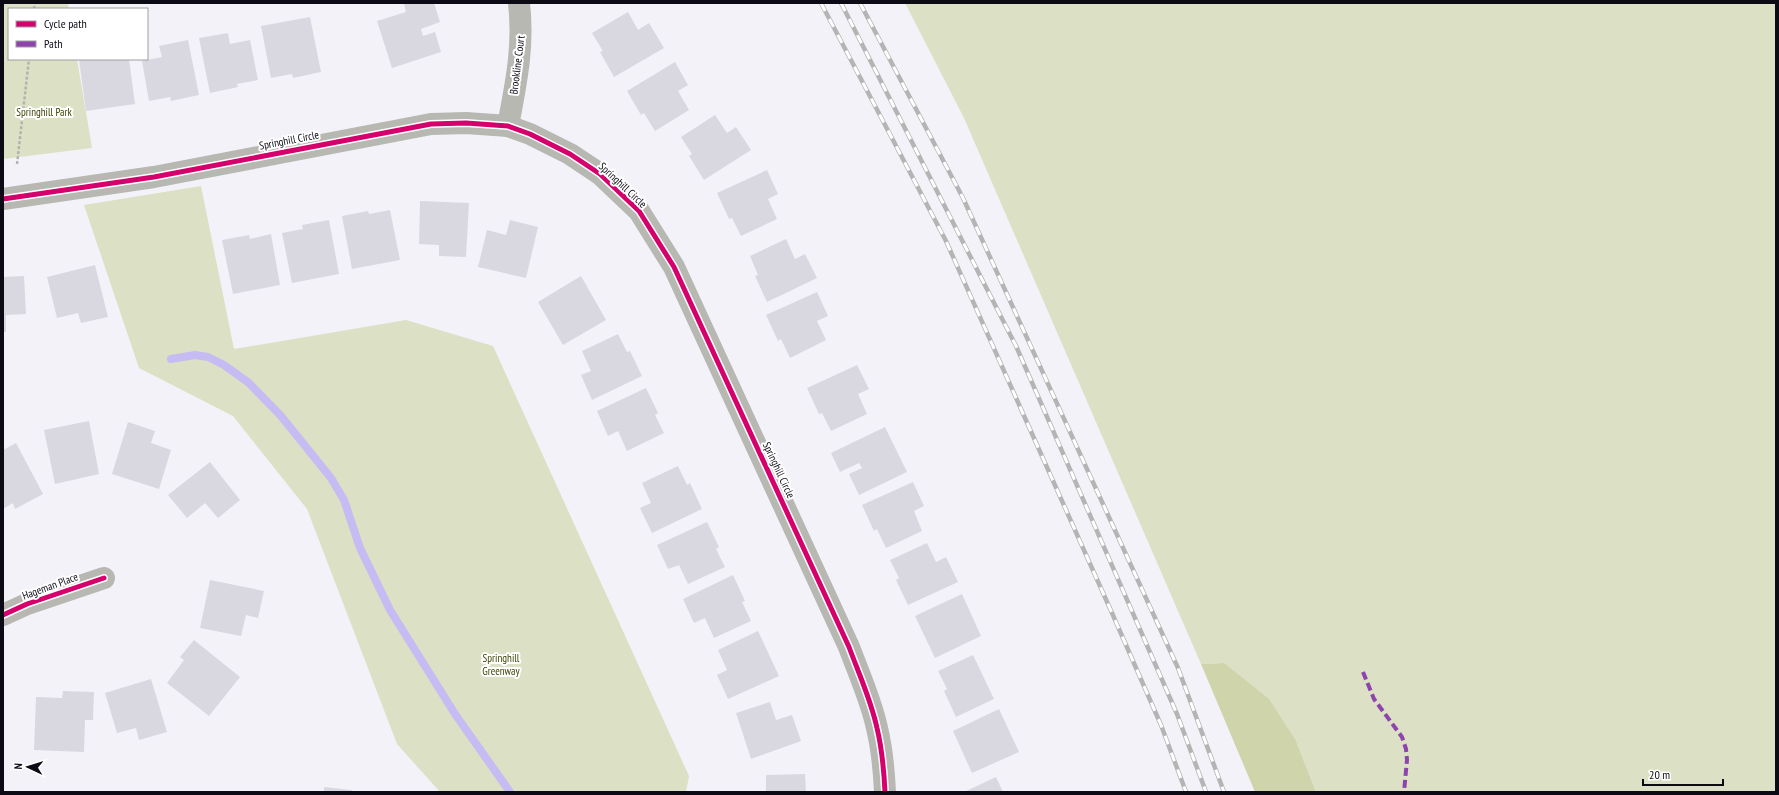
<svg xmlns="http://www.w3.org/2000/svg" width="1779" height="795" font-family="'PT Sans Narrow',sans-serif">
  <style>
    .green { fill: #dce0c4 }
    .forest { fill: #d0d4aa }
    .lines { fill: none; stroke-linecap: round; stroke-linejoin: round }
    .stream { stroke: #c6bcf3; stroke-width: 8 }
    .building { fill: #d9d8e1 }
    .path { stroke: #b2b2b0; stroke-width: 2.5; stroke-dasharray: 3 2; stroke-linecap: butt }
    .minor { stroke: #b7b8b1; stroke-width: 22 }
    .rail-casing { stroke: #b3b4b3; stroke-width: 4.5 }
    .rail { stroke: #fff; stroke-width: 3; stroke-dasharray: 9; stroke-linecap: butt }
    .quiet { stroke: #8e44ad; stroke-width: 4; stroke-dasharray: 8 4; stroke-linecap: butt }
    .cycleway-casing { stroke: #fff; stroke-width: 8 }
    .cycleway { stroke: #d6006c; stroke-width: 5 }
    .labels { text-anchor: middle; stroke-width: 4; stroke-linejoin: round; paint-order: stroke }
    .street-label { font-size: 11px; fill: #0c0a15; stroke: #fff }
    .park-label { font-size: 11px; fill: #3d4100; stroke: #fff }
  </style>
  <rect width="100%" height="100%" fill="#f3f2f9"/>
  <g class="green">
    <polygon points="3,3 68,3 69,9 9,9 9,59 77,59 92,148 3,159"/>
    <polygon points="905,3 1776,3 1776,792 1316,792 1296,741 1224,663 1201,664 964,118"/>
    <polygon points="201,186 234,349 406,320 493,346 689,776 686,792 440,792 397,744 307,509 233,416 139,368 84,205"/>
  </g>
  <polygon class="forest" points="1224,663 1269,699 1296,741 1316,792 1255,792 1201,664"/>
  <g class="lines">
    <polyline class="stream" points="171,359 195,355 208,357 224,365 249,383 281,416 331,478 344,500 360,548 390,610 455,714 510,792"/>
  </g>
  <g class="building">
    <polygon points="434,3 440,22 421,29 423,36 435,32 441,52 392,68 377,21 406,12 404,4 405,3"/>
    <polygon points="628,12 638,30 649,23 664,48 614,77 600,52 603,51 592,33"/>
    <polygon points="310,17 321,72 293,78 292,74 271,78 261,26"/>
    <polygon points="228,33 230,44 250,40 258,80 237,84 238,87 210,93 199,38"/>
    <polygon points="188,40 199,95 171,101 170,97 149,101 142,61 162,57 159,46"/>
    <polygon points="85,59 129,59 135,104 86,111 79,60"/>
    <polygon points="675,62 688,85 678,91 689,110 655,131 644,113 641,115 627,91"/>
    <polygon points="715,115 727,133 736,127 751,150 704,180 689,156 692,154 681,137"/>
    <polygon points="767,170 778,194 768,199 777,219 741,236 732,218 729,219 717,193"/>
    <polygon points="420,201 469,203 466,257 439,256 439,245 419,244"/>
    <polygon points="390,210 400,260 352,269 342,216 368,211 369,214"/>
    <polygon points="329,220 339,274 292,283 282,233 303,229 302,225"/>
    <polygon points="510,220 538,227 526,278 478,267 487,230 506,235"/>
    <polygon points="271,234 280,285 233,294 222,240 249,235 250,239"/>
    <polygon points="786,239 795,259 805,254 817,278 767,302 755,276 758,275 750,256"/>
    <polygon points="95,265 108,317 81,323 78,313 57,318 47,277"/>
    <polygon points="24,276 26,314 6,315 6,332 3,332 3,277"/>
    <polygon points="581,276 606,320 563,345 538,302"/>
    <polygon points="817,292 828,316 817,321 826,340 790,358 781,339 778,341 766,315"/>
    <polygon points="618,334 627,352 630,351 642,376 592,400 581,375 591,371 582,351"/>
    <polygon points="857,365 869,389 858,394 867,414 831,431 822,413 819,414 807,388"/>
    <polygon points="646,388 658,413 655,415 664,433 627,451 618,431 608,436 597,411"/>
    <polygon points="89,421 99,474 55,484 44,430"/>
    <polygon points="128,422 155,431 151,443 171,450 159,489 112,474"/>
    <polygon points="885,427 907,472 859,495 849,474 862,468 859,463 840,472 831,453"/>
    <polygon points="16,443 43,494 15,509 13,503 3,509 3,450"/>
    <polygon points="210,462 240,500 218,518 205,503 187,518 168,495"/>
    <polygon points="678,466 687,485 690,483 702,509 652,533 640,508 651,503 642,483"/>
    <polygon points="913,482 924,506 914,511 922,531 886,548 877,529 874,531 862,505"/>
    <polygon points="707,522 719,547 716,549 725,567 688,584 679,565 668,569 657,545"/>
    <polygon points="927,543 936,562 946,557 958,582 908,605 896,580 899,578 890,560"/>
    <polygon points="733,575 745,601 742,602 751,621 714,638 705,618 694,623 683,599"/>
    <polygon points="210,580 264,591 258,618 246,615 241,636 200,628"/>
    <polygon points="962,594 981,636 935,658 915,616"/>
    <polygon points="758,631 779,676 728,699 717,675 727,670 718,650"/>
    <polygon points="194,640 240,677 209,716 167,683 184,660 180,657"/>
    <polygon points="973,655 994,699 956,717 944,691 947,689 938,671"/>
    <polygon points="151,679 167,732 139,740 136,728 117,733 105,693"/>
    <polygon points="63,691 94,692 93,720 85,720 84,752 34,750 36,697 62,698"/>
    <polygon points="770,702 776,720 792,715 801,741 751,759 736,713"/>
    <polygon points="999,709 1019,752 972,773 953,731"/>
    <polygon points="805,774 806,792 766,792 766,775"/>
    <polygon points="996,777 1003,792 964,792"/>
    <polygon points="324,787 352,790 352,792 324,792"/>
  </g>
  <g class="lines">
    <g class="path">
      <polyline points="34,9 35,3"/>
      <polyline points="17,164 29,59"/>
    </g>
    <g class="minor">
      <path d="M 508,126 C 516,83 524,47 519,3"/>
      <path d="M 3,199 L 154,177 L 431,124 L 466,123 L 508,126 L 530,134 L 570,154 L 600,174 L 639,211 L 674,267 L 849,647 C 859,674 871,700 877,728 C 882,749 884,771 885,792"/>
      <polyline points="3,615 27,604 104,578"/>
    </g>
    <g class="rail-casing">
      <g id="rail">
        <polyline points="821,3 946,241 1112,613 1161,725 1186,792"/>
        <polyline points="841,3 1016,346 1177,714 1206,792"/>
        <polyline points="860,3 963,198 1178,668 1224,792"/>
      </g>
    </g>
    <use href="#rail" class="rail"/>
    <polyline class="quiet" points="1363,672 1374,699 1402,737 1406,749 1407,760 1404,792"/>
    <g class="cycleway-casing">
      <g id="cycleway">
        <path d="M 3,199 L 154,177 L 431,124 L 466,123 L 508,126 L 530,134 L 570,154 L 600,174 L 639,211 L 674,267 L 849,647 C 859,674 871,700 877,728 C 882,749 884,771 885,792"/>
        <polyline points="3,615 27,604 104,578"/>
      </g>
    </g>
    <use href="#cycleway" class="cycleway"/>
  </g>
  <g class="labels">
    <g class="street-label">
      <text transform="translate(517 65) rotate(-83)" y="4">Brookline Court</text>
      <text transform="translate(289 140) rotate(-11)" y="4">Springhill Circle</text>
      <text transform="translate(623 185) rotate(43)" y="4">Springhill Circle</text>
      <text transform="translate(779 470) rotate(65)" y="4">Springhill Circle</text>
      <text transform="translate(50 586) rotate(-20)" y="4">Hageman Place</text>
    </g>
    <g class="park-label">
      <text x="44" y="116">Springhill Park</text>
      <text x="501" y="662">Springhill<tspan x="501" dy="13">Greenway</tspan></text>
    </g>
  </g>
  <rect width="1779" height="795" fill="none" stroke="#0c0a15" stroke-width="8"/>
  <rect x="8" y="8" width="140" height="52" fill="#ffffff" stroke="#9e9da1"/>
  <rect x="16" y="21" width="20" height="6" fill="#d6006c" stroke="#9e9da1"/>
  <text x="44" y="28" font-size="12" fill="#0c0a15">Cycle path</text>
  <rect x="16" y="41" width="20" height="6" fill="#8e44ad" stroke="#9e9da1"/>
  <text x="44" y="48" font-size="12" fill="#0c0a15">Path</text>
  <g transform="translate(28 767) rotate(274)" stroke="#ffffff" stroke-width="3" paint-order="stroke">
  <path d="M0-3L7 15L0 10L-7 15Z" fill="#0c0a15"/>
  <text y="-6" font-size="11" font-weight="bold" text-anchor="middle" fill="#0c0a15">N</text>
  </g>
  <path d="M1643 779v6h80v-6" fill="none" stroke="#0c0a15" stroke-width="2"/>
  <text x="1649" y="779" font-size="12" fill="#0c0a15" stroke="#ffffff" stroke-width="3" paint-order="stroke">20 m</text>
</svg>
